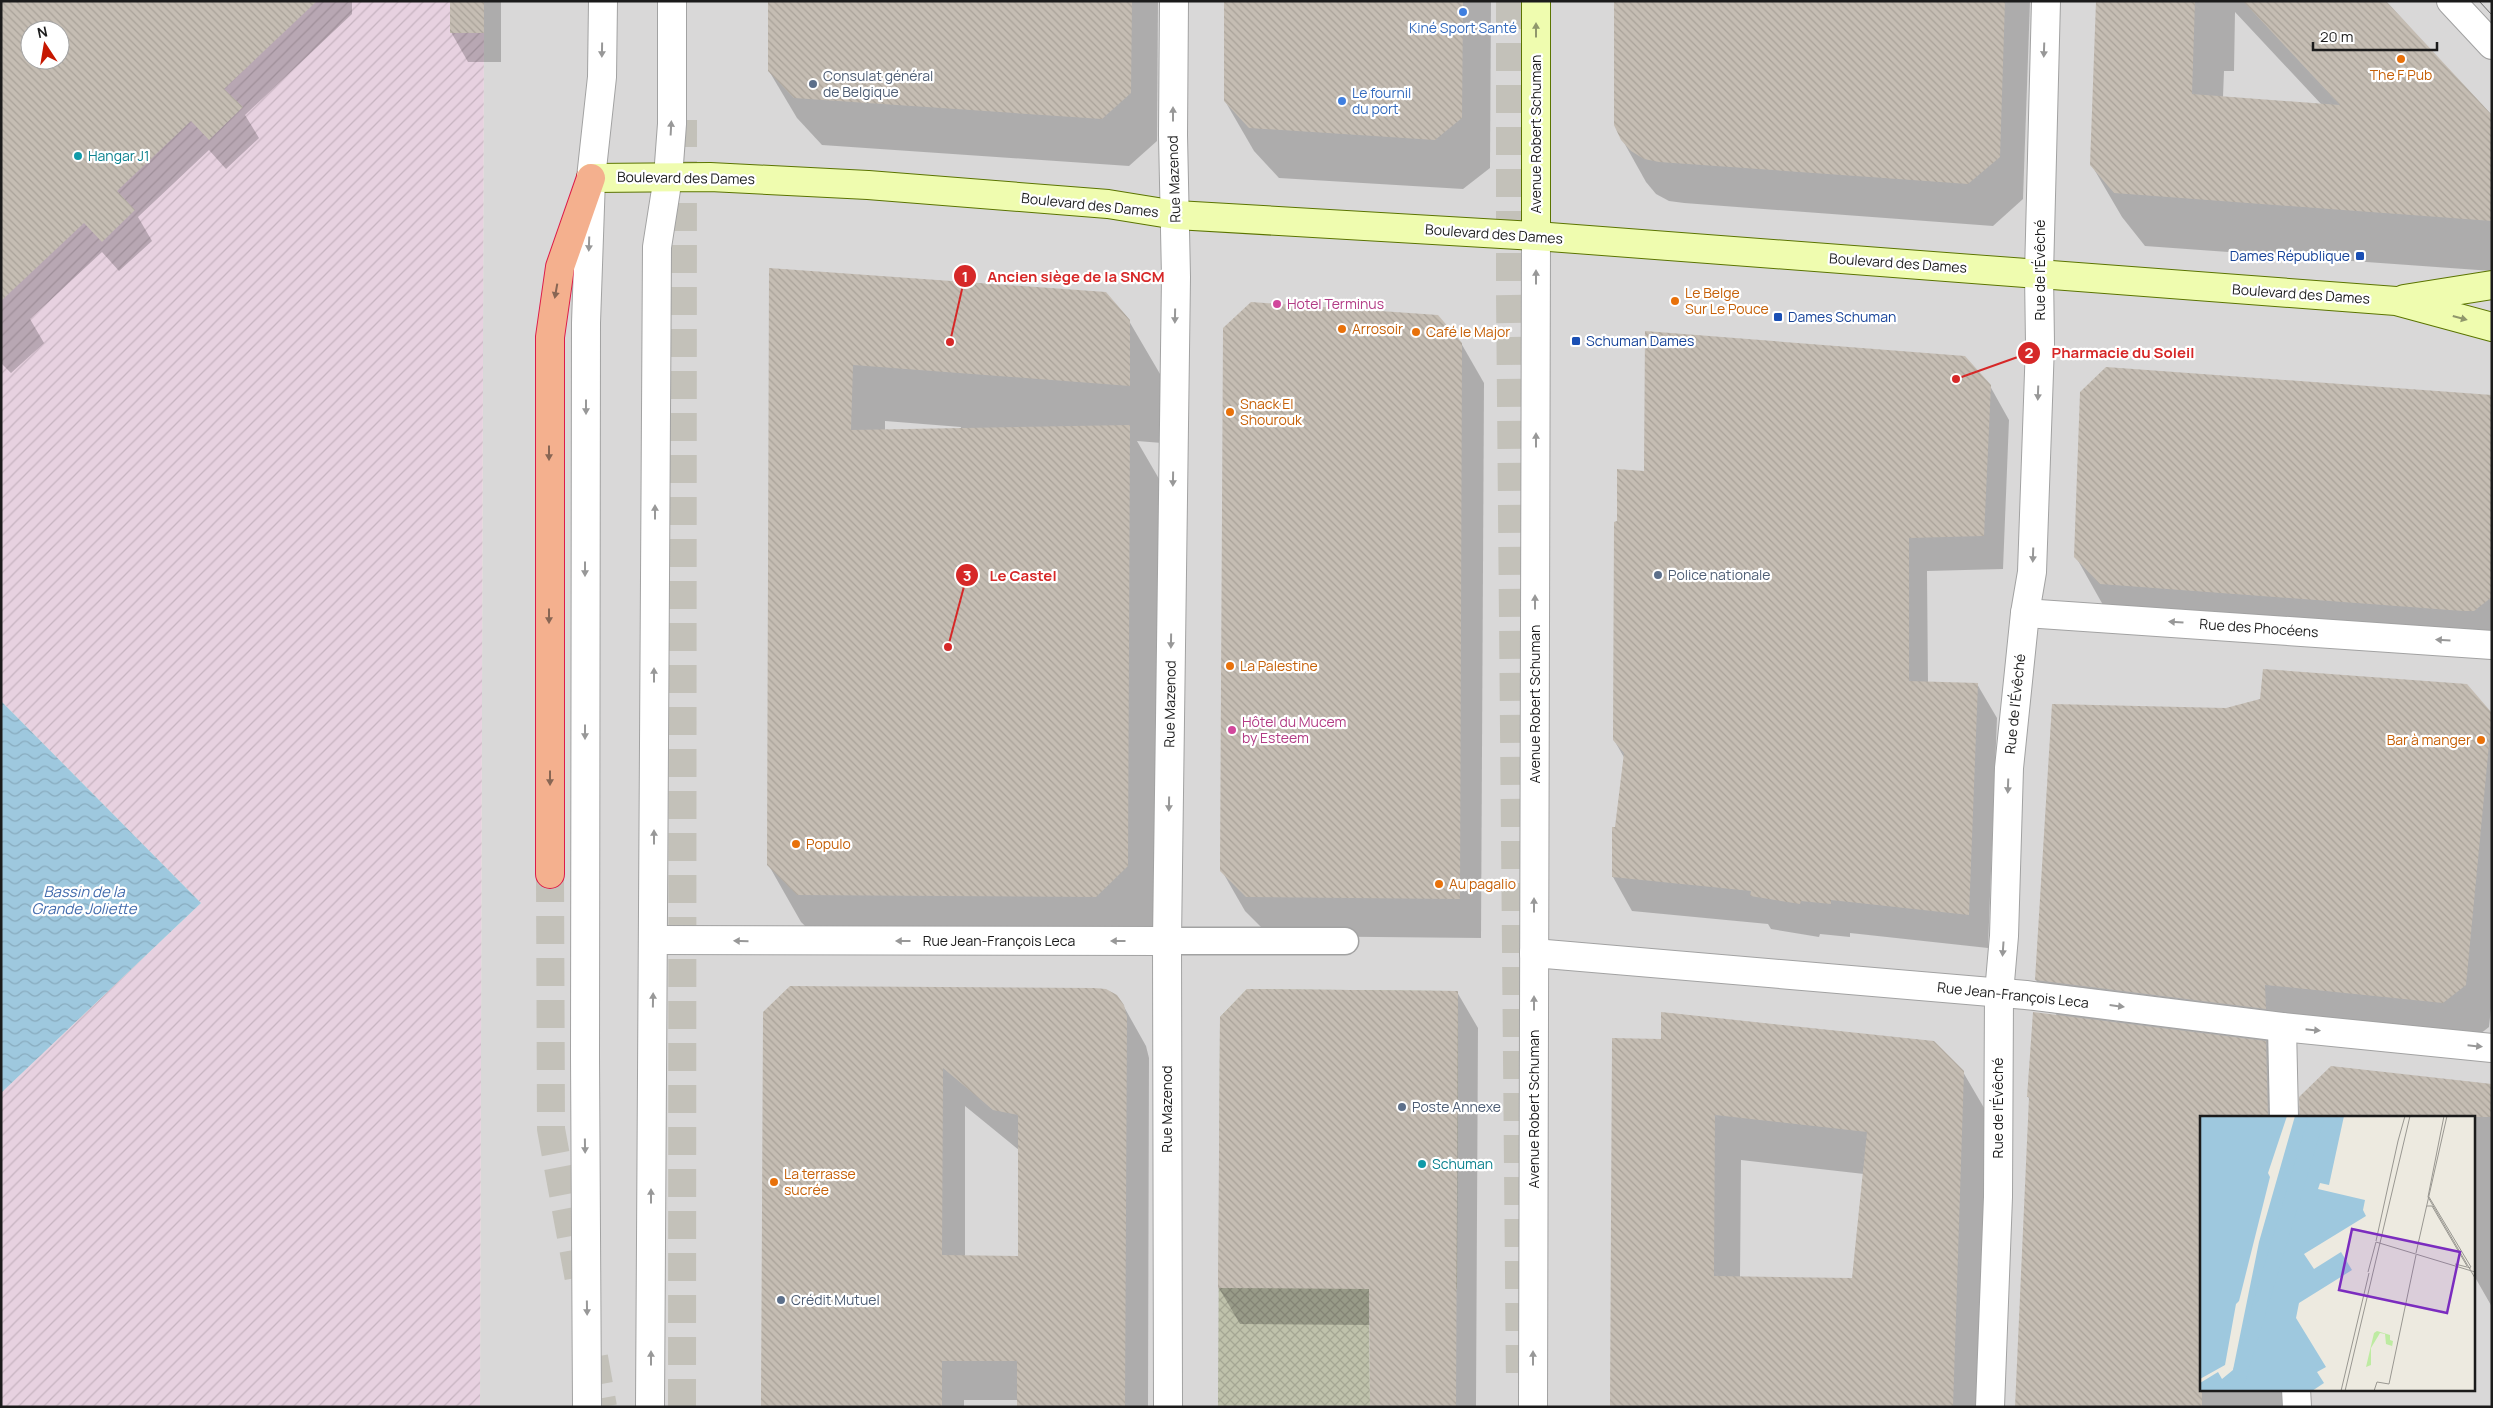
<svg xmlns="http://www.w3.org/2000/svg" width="2493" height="1408" font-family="Manrope,sans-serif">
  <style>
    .residential { fill: #d9d8d8; fill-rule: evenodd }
    .industrial { fill: url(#industrial-furrows); fill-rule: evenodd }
    .construction { fill: url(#construction-cross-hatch) }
    .water { fill: url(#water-waves) }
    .shadow { fill: #0003; fill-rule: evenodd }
    .building { fill: url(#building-back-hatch); fill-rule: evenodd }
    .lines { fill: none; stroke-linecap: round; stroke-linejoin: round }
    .trunk-tunnel { stroke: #c3c1b9; stroke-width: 28; stroke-dasharray: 28 14; stroke-linecap: butt }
    .pedestrian-casing { stroke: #a2a2a2; stroke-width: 29 }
    .minor-casing { stroke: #a2a2a2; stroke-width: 30 }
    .tertiary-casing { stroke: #a2a2a2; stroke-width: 30 }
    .secondary-casing { stroke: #5b7400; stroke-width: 30 }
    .trunk-casing { stroke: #dd1b48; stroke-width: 30 }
    .pedestrian { stroke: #fff; stroke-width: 26 }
    .minor { stroke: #fff; stroke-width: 28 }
    .tertiary { stroke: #fff; stroke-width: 28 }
    .secondary { stroke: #effcaf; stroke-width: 28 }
    .trunk { stroke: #f4b08e; stroke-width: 28 }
    .tram { stroke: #696969; stroke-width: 1 }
    .oneway { fill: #90976c }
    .oneway2 { fill: #989898 }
    .oneway3 { fill: #886654 }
    .shop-dot { fill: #3f7fe0; stroke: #fff; stroke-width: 2 }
    .food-dot { fill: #e8710a; stroke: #fff; stroke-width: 2 }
    .service-dot { fill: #5c6f8a; stroke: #fff; stroke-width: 2 }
    .culture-dot { fill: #0f9aa8; stroke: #fff; stroke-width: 2 }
    .transit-dot { fill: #1a4fb4; stroke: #fff; stroke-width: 2 }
    .hotel-dot { fill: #d1479c; stroke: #fff; stroke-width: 2 }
    .labels { text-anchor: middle; stroke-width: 4.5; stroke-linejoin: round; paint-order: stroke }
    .shop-label { font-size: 14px; fill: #366cbe; stroke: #fff }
    .food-label { font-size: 14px; fill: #c56008; stroke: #fff; text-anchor: start }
    .service-label { font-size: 14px; fill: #4e5e75; stroke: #fff; text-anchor: start }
    .street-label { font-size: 14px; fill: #1b1b1b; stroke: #fff }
    .culture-label { font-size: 14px; fill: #0d838f; stroke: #fff; text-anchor: start }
    .transit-label { font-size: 14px; fill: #164399; stroke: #fff; text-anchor: start }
    .hotel-label { font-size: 14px; fill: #b23c85; stroke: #fff; text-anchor: start }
    .water-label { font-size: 15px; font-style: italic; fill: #446dae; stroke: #fff }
    .inset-river { fill: none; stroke: #9ec8de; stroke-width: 2.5 }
    .inset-road { fill: none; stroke: #999791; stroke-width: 1 }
    .view { fill: #7b2cbf; fill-opacity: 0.15; stroke: #7b2cbf; stroke-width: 2.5 }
    .inset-edge { fill: none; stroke: #1b1b1b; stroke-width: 2.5 }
    .leader { fill: none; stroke: #d62828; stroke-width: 2 }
    .callout-dot { fill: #d62828; stroke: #fff; stroke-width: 2 }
    .mark-label { font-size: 15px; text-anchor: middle; font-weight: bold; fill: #fff }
    .callout-label { font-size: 15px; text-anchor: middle; font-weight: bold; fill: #d62828; stroke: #fff; stroke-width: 4.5; stroke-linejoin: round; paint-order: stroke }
  </style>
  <defs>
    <pattern id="industrial-furrows" width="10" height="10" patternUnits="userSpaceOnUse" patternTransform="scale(1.25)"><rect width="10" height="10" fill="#e7d1e0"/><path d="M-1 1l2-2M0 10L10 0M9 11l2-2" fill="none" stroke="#c6b3c0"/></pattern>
    <pattern id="construction-cross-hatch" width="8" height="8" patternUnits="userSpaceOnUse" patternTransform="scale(1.25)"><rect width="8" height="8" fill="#bfc2ab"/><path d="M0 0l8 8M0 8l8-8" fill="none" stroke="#a4a693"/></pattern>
    <pattern id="water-waves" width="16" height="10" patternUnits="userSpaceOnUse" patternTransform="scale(1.25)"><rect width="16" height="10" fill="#9ec8de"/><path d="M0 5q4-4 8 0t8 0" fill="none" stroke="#88abbe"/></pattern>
    <pattern id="building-back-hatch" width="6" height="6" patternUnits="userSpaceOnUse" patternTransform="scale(1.25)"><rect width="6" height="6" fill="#c5bdb3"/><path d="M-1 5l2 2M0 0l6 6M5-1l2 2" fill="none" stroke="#a9a299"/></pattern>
  </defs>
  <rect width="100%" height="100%" fill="#edeae0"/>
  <path class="residential" d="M 484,1 L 2492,1 L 2492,1407 L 480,1407 ZM 2202,1117 L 2474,1117 L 2474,1389 L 2202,1389 Z"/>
  <path class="industrial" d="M 1,1 L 484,1 L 480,1407 L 1,1407 L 1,1093 L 201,903 L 1,701 ZM 30,30 L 60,30 L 60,60 L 30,60 Z"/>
  <polygon class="construction" points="1247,989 1458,991 1457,1289 1369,1289 1370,1407 1218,1407 1220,1017"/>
  <polygon class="water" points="1,701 201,903 1,1093"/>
  <g class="shadow">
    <path d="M 1,1 L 352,1 L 352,14 L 245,115 L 259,138 L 226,169 L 209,150 L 138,217 L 152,241 L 119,271 L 102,252 L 30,319 L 44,343 L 11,373 L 1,363 ZM 30,30 L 60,30 L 60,60 L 30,60 Z"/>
    <polygon points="451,1 501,1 501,62 468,62 451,32"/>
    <polygon points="769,1 1158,1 1157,141 1129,166 822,145 797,118 769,71"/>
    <polygon points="1226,1 1491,1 1490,168 1463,189 1279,178 1254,151 1225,101"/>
    <polygon points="1615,1 2030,1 2023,199 1993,226 1684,203 1669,201 1656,194 1646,182 1622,139"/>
    <path d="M 2097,1 L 2384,1 L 2492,117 L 2492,271 L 2145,246 L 2122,217 L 2091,164 ZM 2235,12 L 2322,105 L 2223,97 L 2224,71 L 2234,71 Z"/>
    <path d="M 771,269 L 1129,321 L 1163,379 L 1162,443 L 1137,441 L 1162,484 L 1161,924 L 1129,954 L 831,951 L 801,922 L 768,864 ZM 885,421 L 961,427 L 961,429 L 885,430 Z"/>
    <polygon points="1461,343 1484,383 1481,938 1270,936 1245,911 1222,871"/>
    <polygon points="1990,386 2009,420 2003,569 1927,571 1928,683 1977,684 1997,718 1988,948 1850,933 1850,937 1820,934 1819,937 1771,929 1768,924 1632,911 1613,877 1625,759 1614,740 1618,522 1645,472"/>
    <polygon points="2492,397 2492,657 2103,605 2076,557"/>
    <polygon points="2492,715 2492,999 2489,1027 2467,1044 2289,1026 2293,1117 2202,1117 2202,1389 2284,1389 2283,1407 2017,1407 2030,1100 2028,1097 2057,1016 2036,980"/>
    <polygon points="1457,992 1478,1028 1476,1407 1371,1407 1370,1325 1240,1324 1219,1288"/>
    <path d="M 1123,1005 L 1146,1046 L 1149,1058 L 1148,1407 L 1018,1407 L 1018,1400 L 964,1400 L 964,1407 L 763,1407 L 764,1013 ZM 965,1106 L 1019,1150 L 1019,1258 L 965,1257 Z"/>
    <path d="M 1613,1039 L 1963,1072 L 1990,1118 L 1980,1407 L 1611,1407 ZM 1741,1160 L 1864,1174 L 1853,1279 L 1740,1278 Z"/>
    <polygon points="2492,1085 2492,1307 2476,1279 2474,1117 2299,1117 2300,1098"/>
  </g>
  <g class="building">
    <path d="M 1,1 L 317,1 L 224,89 L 243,107 L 209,140 L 191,121 L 117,191 L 135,210 L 102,242 L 84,223 L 1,301 ZM 30,30 L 60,30 L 60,60 L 30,60 Z"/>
    <rect x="450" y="1" width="34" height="32"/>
    <polygon points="768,1 1132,1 1131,93 1102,119 794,98 768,71"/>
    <polygon points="1224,1 1463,1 1462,118 1435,140 1249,128 1224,101"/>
    <polygon points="1614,1 2005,1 2000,157 1968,184 1659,162 1644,159 1631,151 1621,140 1614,125"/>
    <polygon points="2096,1 2195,1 2192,94 2340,105 2243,1 2386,1 2492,115 2492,221 2114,193 2090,165"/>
    <polygon points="769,268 1106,292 1130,320 1130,386 853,365 851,430 1130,425 1128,866 1096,897 797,895 767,865"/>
    <polygon points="1251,302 1438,315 1462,343 1460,899 1246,897 1220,871 1223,328"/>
    <polygon points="1645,331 1965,356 1991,385 1984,536 1909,538 1909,681 1978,683 1969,915 1831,900 1831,904 1801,901 1800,904 1750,896 1751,891 1612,877 1612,827 1615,827 1624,753 1613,740 1614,522 1617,521 1617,469 1644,471"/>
    <polygon points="2106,367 2492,395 2492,597 2474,611 2463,611 2100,584 2074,557 2080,392"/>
    <polygon points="2263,669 2467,684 2492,713 2466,985 2443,1003 2265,985 2266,1009 2035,980 2052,704 2226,708 2260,699"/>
    <path d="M 790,986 L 1094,988 L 1106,989 L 1117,995 L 1124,1005 L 1127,1017 L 1125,1407 L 1017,1407 L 1017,1361 L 942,1361 L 942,1407 L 761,1407 L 763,1012 ZM 943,1068 L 993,1110 L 1018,1115 L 1018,1256 L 942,1255 Z"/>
    <polygon points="1247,989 1458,991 1456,1407 1370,1407 1369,1289 1218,1288 1220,1017"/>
    <path d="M 1661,1012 L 1934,1041 L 1964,1071 L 1953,1407 L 1610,1407 L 1612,1038 L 1661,1039 ZM 1715,1115 L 1867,1132 L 1852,1278 L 1714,1276 Z"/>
    <polygon points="2033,1012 2266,1041 2268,1117 2202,1117 2202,1407 2015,1407 2029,1097 2027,1097"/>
    <polygon points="2331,1066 2492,1084 2492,1117 2300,1117 2299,1097"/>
  </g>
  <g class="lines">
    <g class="trunk-tunnel">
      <polyline points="1510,1 1510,291 1520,1385"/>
      <polyline points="550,874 551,1129 579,1280"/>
      <polyline points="594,1357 603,1407"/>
      <polyline points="682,1407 683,120"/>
    </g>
    <g class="pedestrian-casing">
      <polyline id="pedestrian" points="1167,941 1345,941"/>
    </g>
    <g class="minor-casing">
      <g id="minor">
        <polyline points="2025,613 2492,645"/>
        <polyline points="654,940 1167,941"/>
        <polyline points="1534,953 2026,995 2282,1027 2492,1048"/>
        <polyline points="2282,1027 2284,1117"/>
        <polyline points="2296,1389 2297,1407"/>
        <polyline points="1168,1407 1167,941 1176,277 1173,135 1174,1"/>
        <polyline points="1990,1407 1998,1197 1999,993 2004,936 2009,768 2025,613 2032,572 2040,344 2039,274 2046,1"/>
      </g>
    </g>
    <g class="tertiary-casing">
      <g id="tertiary">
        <polyline points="2451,1 2492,45"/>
        <polyline points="587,1407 585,1057 586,323 591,178 602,77 603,1"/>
        <polyline points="650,1407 657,247 668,177 672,124 672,1"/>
        <polyline points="1533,1407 1536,236"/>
      </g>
    </g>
    <g class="secondary-casing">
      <g id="secondary">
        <polyline points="591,178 710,177 868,185 1108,204 1176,215 1536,236 2396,301 2492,327"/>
        <polyline points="1536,236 1536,1"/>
        <polyline points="2404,299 2492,285"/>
      </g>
    </g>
    <g class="trunk-casing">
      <polyline id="trunk" points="550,874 550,337 560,267 591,178"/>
    </g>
    <use href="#pedestrian" class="pedestrian"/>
    <use href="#minor" class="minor"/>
    <use href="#tertiary" class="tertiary"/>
    <use href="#secondary" class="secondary"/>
    <use href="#trunk" class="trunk"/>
    <polyline class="tram" points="2479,1 2492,15"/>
  </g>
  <defs><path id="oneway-solid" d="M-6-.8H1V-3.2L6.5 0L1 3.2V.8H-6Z" transform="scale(1.25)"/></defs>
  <g class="oneway">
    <use href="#oneway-solid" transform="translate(1536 30) rotate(-90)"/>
    <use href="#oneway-solid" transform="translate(2460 318) rotate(15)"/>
  </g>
  <g class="oneway2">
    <use href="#oneway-solid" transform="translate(602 50) rotate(91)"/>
    <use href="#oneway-solid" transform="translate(2044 50) rotate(92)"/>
    <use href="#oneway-solid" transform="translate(1173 114) rotate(-90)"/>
    <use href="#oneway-solid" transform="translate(671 128) rotate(-87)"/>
    <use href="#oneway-solid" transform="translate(589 244) rotate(92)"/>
    <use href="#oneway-solid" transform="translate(1536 277) rotate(-90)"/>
    <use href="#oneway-solid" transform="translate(1175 316) rotate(91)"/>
    <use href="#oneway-solid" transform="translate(2038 393) rotate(92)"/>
    <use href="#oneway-solid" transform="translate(586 407) rotate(90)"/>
    <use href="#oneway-solid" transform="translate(1536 440) rotate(-90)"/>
    <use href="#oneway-solid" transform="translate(1173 479) rotate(91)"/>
    <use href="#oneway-solid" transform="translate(655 512) rotate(-90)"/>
    <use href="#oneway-solid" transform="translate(2033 555) rotate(92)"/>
    <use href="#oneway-solid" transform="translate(585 569) rotate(90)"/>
    <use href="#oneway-solid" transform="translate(1535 602) rotate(-90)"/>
    <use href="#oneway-solid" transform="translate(2176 622) rotate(-176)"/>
    <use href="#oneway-solid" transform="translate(2443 640) rotate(-176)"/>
    <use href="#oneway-solid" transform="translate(1171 641) rotate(91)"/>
    <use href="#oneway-solid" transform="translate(654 675) rotate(-90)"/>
    <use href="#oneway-solid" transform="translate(585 732) rotate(90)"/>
    <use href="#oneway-solid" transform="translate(2008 786) rotate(92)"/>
    <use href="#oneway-solid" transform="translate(1169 804) rotate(91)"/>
    <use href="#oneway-solid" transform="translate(654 837) rotate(-90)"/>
    <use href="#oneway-solid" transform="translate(1534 905) rotate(-90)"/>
    <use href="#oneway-solid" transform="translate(741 941) rotate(-179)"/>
    <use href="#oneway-solid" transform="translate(903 941) rotate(180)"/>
    <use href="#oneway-solid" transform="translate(1118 941) rotate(180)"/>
    <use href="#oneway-solid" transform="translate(2003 949) rotate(94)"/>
    <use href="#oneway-solid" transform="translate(653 1000) rotate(-89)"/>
    <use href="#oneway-solid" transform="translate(1534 1003) rotate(-90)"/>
    <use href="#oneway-solid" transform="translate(2117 1006) rotate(7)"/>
    <use href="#oneway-solid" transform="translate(2313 1030) rotate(6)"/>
    <use href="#oneway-solid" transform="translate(2475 1046) rotate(6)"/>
    <use href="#oneway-solid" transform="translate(585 1146) rotate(89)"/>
    <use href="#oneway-solid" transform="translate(651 1196) rotate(-90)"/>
    <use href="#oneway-solid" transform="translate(587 1308) rotate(89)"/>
    <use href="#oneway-solid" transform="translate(651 1358) rotate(-90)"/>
    <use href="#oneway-solid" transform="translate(1533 1358) rotate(-90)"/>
  </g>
  <g class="oneway3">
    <use href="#oneway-solid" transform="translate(556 291) rotate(100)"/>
    <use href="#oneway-solid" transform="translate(549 453) rotate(90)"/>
    <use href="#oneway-solid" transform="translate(549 616) rotate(90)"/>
    <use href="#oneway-solid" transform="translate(550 778) rotate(90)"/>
  </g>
  <g class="shop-dot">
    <circle cx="1463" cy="12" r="5"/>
    <circle cx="1342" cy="101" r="5"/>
  </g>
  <g class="food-dot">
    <circle cx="2401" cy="59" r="5"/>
    <circle cx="1675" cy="301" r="5"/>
    <circle cx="1342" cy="329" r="5"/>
    <circle cx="1416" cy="332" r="5"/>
    <circle cx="1230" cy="412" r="5"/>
    <circle cx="1230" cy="666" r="5"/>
    <circle cx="2481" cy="740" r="5"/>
    <circle cx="796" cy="844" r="5"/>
    <circle cx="1439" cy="884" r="5"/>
    <circle cx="774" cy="1182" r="5"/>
  </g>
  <g class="service-dot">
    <circle cx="813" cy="84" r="5"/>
    <circle cx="1658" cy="575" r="5"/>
    <circle cx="1402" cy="1107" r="5"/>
    <circle cx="781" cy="1300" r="5"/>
  </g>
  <g class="culture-dot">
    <circle cx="78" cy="156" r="5"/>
    <circle cx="1422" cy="1164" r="5"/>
  </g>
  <g class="transit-dot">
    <rect x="2355" y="251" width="10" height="10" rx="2.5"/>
    <rect x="1773" y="312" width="10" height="10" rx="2.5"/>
    <rect x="1571" y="336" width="10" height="10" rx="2.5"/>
  </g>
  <g class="hotel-dot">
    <circle cx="1277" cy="304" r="5"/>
    <circle cx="1232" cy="730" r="5"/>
  </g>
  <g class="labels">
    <g class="shop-label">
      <text x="1463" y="33">Kiné Sport Santé</text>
      <text x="1352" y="98" text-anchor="start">Le fournil<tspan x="1352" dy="16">du port</tspan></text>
    </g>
    <g class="food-label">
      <text x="2401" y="80" text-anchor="middle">The F Pub</text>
      <text x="1685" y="298">Le Belge<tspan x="1685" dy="16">Sur Le Pouce</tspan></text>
      <text x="1352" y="334">Arrosoir</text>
      <text x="1426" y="337">Café le Major</text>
      <text x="1240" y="409">Snack El<tspan x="1240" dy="16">Shourouk</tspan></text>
      <text x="1240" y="671">La Palestine</text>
      <text x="2471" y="745" text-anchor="end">Bar à manger</text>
      <text x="806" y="849">Populo</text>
      <text x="1449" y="889">Au pagalio</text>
      <text x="784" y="1179">La terrasse<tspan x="784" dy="16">sucrée</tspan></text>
    </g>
    <g class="service-label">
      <text x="823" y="81">Consulat général<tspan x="823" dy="16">de Belgique</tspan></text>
      <text x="1668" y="580">Police nationale</text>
      <text x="1412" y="1112">Poste Annexe</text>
      <text x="791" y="1305">Crédit Mutuel</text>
    </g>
    <g class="street-label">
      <text transform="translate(1536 134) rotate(-90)" y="5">Avenue Robert Schuman</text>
      <text transform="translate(686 178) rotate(1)" y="5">Boulevard des Dames</text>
      <text transform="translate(1174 179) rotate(-92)" y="5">Rue Mazenod</text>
      <text transform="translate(1090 205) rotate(6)" y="5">Boulevard des Dames</text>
      <text transform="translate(1494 234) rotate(4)" y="5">Boulevard des Dames</text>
      <text transform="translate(1898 263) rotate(4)" y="5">Boulevard des Dames</text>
      <text transform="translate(2040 270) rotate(-90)" y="5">Rue de l'Évêché</text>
      <text transform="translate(2301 294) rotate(4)" y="5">Boulevard des Dames</text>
      <text transform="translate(2259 628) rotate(4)" y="5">Rue des Phocéens</text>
      <text transform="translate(1170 704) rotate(-89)" y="5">Rue Mazenod</text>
      <text transform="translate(1535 704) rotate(-90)" y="5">Avenue Robert Schuman</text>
      <text transform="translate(2015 704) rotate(-84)" y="5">Rue de l'Évêché</text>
      <text x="999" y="946">Rue Jean-François Leca</text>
      <text transform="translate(2013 995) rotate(6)" y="5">Rue Jean-François Leca</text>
      <text transform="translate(1998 1108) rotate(-90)" y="5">Rue de l'Évêché</text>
      <text transform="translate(1167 1109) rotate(-90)" y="5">Rue Mazenod</text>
      <text transform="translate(1534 1109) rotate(-90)" y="5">Avenue Robert Schuman</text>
    </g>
    <g class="culture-label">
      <text x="88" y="161">Hangar J1</text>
      <text x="1432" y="1169">Schuman</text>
    </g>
    <g class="transit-label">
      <text x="2350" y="261" text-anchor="end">Dames République</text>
      <text x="1788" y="322">Dames Schuman</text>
      <text x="1586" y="346">Schuman Dames</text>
    </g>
    <g class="hotel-label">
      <text x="1287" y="309">Hotel Terminus</text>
      <text x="1242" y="727">Hôtel du Mucem<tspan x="1242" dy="16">by Esteem</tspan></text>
    </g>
    <g class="water-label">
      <text x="84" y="897">Bassin de la<tspan x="84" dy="17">Grande Joliette</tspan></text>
    </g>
  </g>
  <g transform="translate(2200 1116)">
    <rect width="275" height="275" fill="#edeae0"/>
    <path d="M 177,215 L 190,219 L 190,224 L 193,225 L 191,237 L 192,230 L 186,228 L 185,218 L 180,217 L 171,232 L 171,249 L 166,251 L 174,217 Z" fill="#beeba2"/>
    <path d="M 0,0 L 87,0 L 68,57 L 70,61 L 39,185 L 36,188 L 25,249 L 0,263 ZM 95,0 L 144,0 L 129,69 L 120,67 L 118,73 L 165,84 L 163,94 L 166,100 L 104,138 L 114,153 L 141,136 L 152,154 L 99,187 L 96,202 L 126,251 L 117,256 L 124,267 L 112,275 L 0,275 L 0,267 L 18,256 L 22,263 L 33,254 L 59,126 Z" fill="#9ec8de"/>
    <path class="inset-river" d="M 22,275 L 32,262 L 110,0M 25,275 L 33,263 L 111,0M 27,275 L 34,263 L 112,0M 29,275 L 114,0M 31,275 L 115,0M 33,275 L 116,0M 34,275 L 117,0M 36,275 L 119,0M 37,275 L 120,0M 39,275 L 121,0M 40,275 L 122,0M 41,275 L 124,0"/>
    <path class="inset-road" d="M 244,0 L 228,81 L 275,162M 198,25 L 205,0M 229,81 L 271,151M 227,90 L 232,90 L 267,150M 176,125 L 198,25M 176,126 L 275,156M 216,137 L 247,0M 255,148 L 271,152M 168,156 L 176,126M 141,275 L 169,157M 145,275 L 210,0M 174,275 L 177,266 L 189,268 L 216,139"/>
    <path class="view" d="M 152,113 L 260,136 L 247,197 L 139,174 Z"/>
    <rect width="275" height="275" class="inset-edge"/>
  </g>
  <path class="leader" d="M950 342L965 276M1956 379L2029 353M948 647L967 575"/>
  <g class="callout-dot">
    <circle cx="950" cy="342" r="5"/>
    <circle cx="1956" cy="379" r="5"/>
    <circle cx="948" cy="647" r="5"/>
    <circle cx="965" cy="276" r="12"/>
    <circle cx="2029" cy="353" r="12"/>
    <circle cx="967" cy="575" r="12"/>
  </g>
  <g class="mark-label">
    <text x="965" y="282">1</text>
    <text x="2029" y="358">2</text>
    <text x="967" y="581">3</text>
  </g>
  <g class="callout-label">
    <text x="1076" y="282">Ancien siège de la SNCM</text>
    <text x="2123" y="358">Pharmacie du Soleil</text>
    <text x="1023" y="581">Le Castel</text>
  </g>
  <rect width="2493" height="1408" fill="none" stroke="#1b1b1b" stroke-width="5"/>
  <g transform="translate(45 45) rotate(348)"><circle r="24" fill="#ffffff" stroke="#a4a4a4"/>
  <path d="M0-4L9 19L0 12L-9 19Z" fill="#c61700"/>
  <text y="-8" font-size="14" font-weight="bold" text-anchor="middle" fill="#1b1b1b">N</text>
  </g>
  <path d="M2313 42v8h124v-8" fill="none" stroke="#1b1b1b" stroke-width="2.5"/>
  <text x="2320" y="42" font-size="15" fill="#1b1b1b" stroke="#ffffff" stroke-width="4" paint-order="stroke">20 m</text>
</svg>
